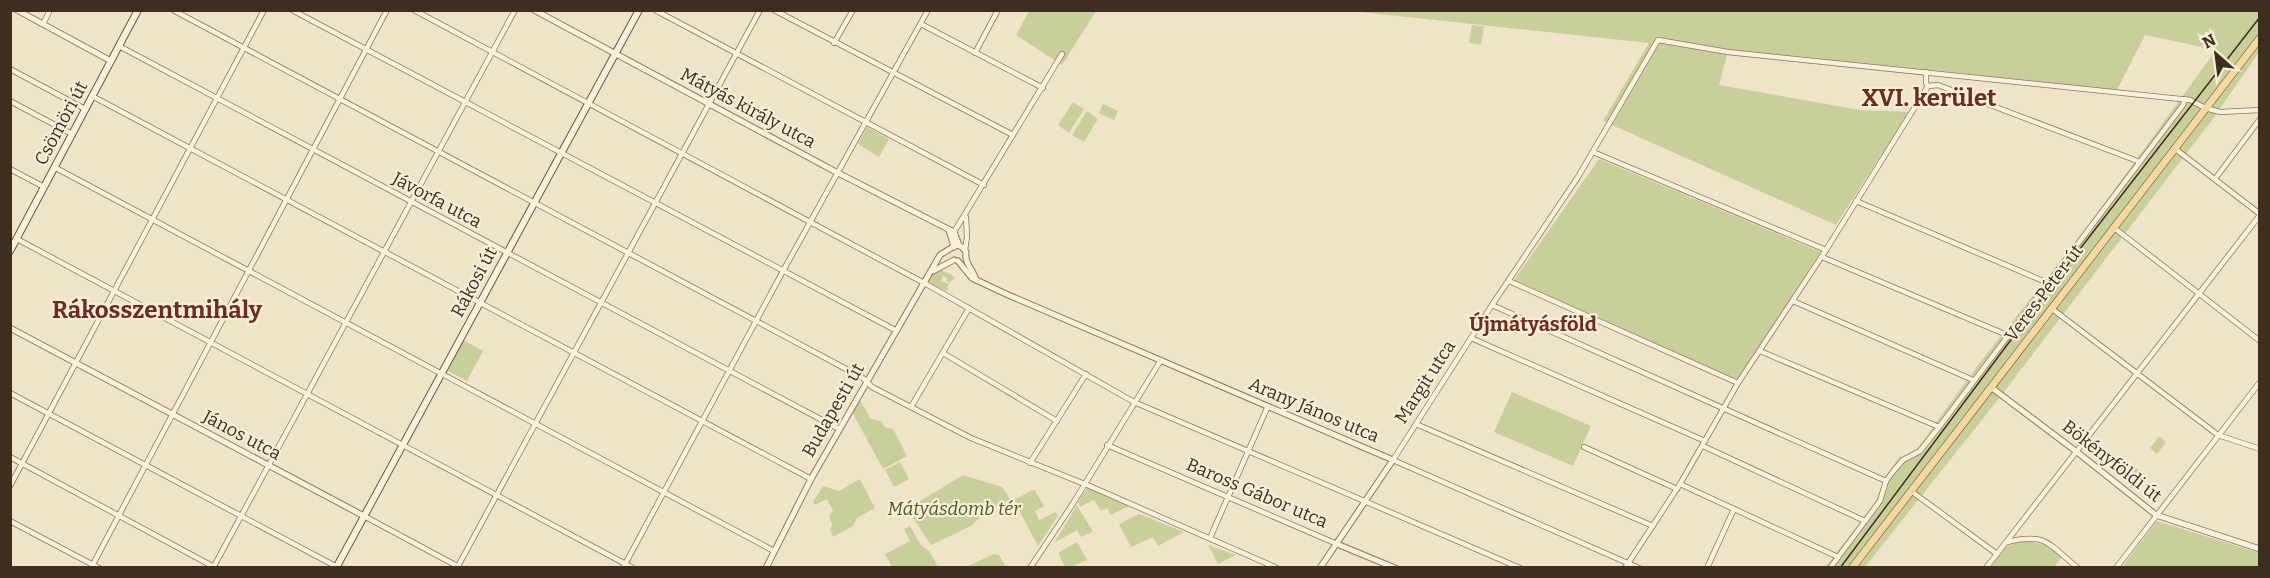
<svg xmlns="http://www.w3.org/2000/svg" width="2270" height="578" font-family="Bitter,serif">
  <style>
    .green { fill: #c9cf9b }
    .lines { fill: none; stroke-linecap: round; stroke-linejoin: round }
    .minor-casing { stroke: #8d765c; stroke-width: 6 }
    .tertiary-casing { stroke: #8d765c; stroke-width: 7 }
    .secondary-casing { stroke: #6f573f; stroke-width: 8 }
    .primary-casing { stroke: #5b4430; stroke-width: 8 }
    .minor { stroke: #faf1dc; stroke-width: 4.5 }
    .tertiary { stroke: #faf1dc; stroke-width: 5 }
    .secondary { stroke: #faf1dc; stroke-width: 6 }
    .primary { stroke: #f3d9a0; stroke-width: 7 }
    .tram { stroke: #3d2e20; stroke-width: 1.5 }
    .labels { text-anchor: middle; stroke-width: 4.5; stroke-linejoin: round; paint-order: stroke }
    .street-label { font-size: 18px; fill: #3d2e20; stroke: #f7eed8 }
    .park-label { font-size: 18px; font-style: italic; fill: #4d5a26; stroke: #f7eed8 }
    .neighbourhood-label { font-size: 20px; font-weight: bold; fill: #6b2e1e; stroke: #f7eed8 }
    .district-label { font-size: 24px; font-weight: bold; fill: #6b2e1e; stroke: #f7eed8 }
  </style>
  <rect width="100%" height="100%" fill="#f0e4c8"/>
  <g class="green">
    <polygon points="2259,10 2260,51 2212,120 1996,402 1865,567 1825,568 1876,501 1885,477 1900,456 1902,458 1914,453 1981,361 2085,230 2216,50 2145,35 2117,90 1932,70 1928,76 1727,55 1719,85 1860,110 1909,112 1836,225 1603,121 1649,43 1351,11"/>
    <polygon points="1029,11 1096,11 1062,65 1016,35"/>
    <polygon points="1472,25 1484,26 1481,45 1469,43"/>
    <polygon points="1073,102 1084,109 1069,133 1058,125"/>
    <polygon points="1103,104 1118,111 1114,120 1099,113"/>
    <polygon points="1087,111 1098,119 1084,142 1072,135"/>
    <polygon points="867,127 889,139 879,157 858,144"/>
    <polygon points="1599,159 1821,252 1738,378 1734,378 1514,280"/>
    <polygon points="939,270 951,274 955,278 949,283 946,281 947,278 943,276 941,281 949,284 947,288 949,289 946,291 930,284 928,280 934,272"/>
    <polygon points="463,340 483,351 467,381 446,370"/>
    <polygon points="1512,392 1591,426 1573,466 1494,432"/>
    <polygon points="860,400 871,419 881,421 885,427 893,429 907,456 883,469 852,412"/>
    <polygon points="2159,436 2166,442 2157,454 2150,448"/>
    <polygon points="2121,457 2143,473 2134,484 2112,467"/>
    <polygon points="900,462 909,479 894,487 885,470"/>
    <polygon points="963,475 1002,487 1010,499 985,513 971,526 931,545 907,509"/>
    <polygon points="860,479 875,508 857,518 853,526 833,537 830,530 832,525 829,516 833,511 827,499 815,505 813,502 823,486 839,491"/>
    <polygon points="1087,488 1129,506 1111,515 1107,508 1101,511 1094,500 1080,507 1078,502"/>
    <polygon points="1034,489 1044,506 1035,511 1039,520 1056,512 1058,516 1038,546 1014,500"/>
    <polygon points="1077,505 1093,532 1081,537 1077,530 1054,543"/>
    <polygon points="1139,514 1184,532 1158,546 1153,537 1131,547 1119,524"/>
    <polygon points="2157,521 2259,553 2259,567 2122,567"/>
    <polygon points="910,526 920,544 930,552 938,567 892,567 885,554 910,541 904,529"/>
    <path d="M 2021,540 L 2046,545 L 2062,557 L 2054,567 L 1991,568 C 1995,553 2007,545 2021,540 Z"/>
    <polygon points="1077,542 1087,560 1071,567 1065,567 1058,553"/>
    <polygon points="1208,545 1236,555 1218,564"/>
    <polygon points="994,554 999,555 1006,567 968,566"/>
  </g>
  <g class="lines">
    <g class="minor-casing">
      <g id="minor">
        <polyline points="173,10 863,378 872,387 971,438 1092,487 1277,568"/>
        <polyline points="292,10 897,331"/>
        <polyline points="414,10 926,284 1134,402 1520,568"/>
        <polyline points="655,10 984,185"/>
        <polyline points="774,10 1013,135"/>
        <polyline points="43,24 50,10"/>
        <polyline points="921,24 1043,88"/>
        <polyline points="834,43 853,10"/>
        <polyline points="119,46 839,429"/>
        <polyline points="975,53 998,10"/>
        <polyline points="10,69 85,109"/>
        <polyline points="1928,86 1938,85 2140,162"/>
        <polyline points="92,96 811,479"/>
        <polyline points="10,101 72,134"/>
        <polyline points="2174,148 2260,214"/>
        <polyline points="1593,152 1826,250"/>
        <polyline points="54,167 774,551"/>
        <polyline points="10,169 44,187"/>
        <polyline points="2215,179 2260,119"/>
        <polyline points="1856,201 2048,283"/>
        <polyline points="2113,227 2260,341"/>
        <polyline points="954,232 1062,54"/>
        <polyline points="17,239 633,568"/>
        <polyline points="965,250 967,237 966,217"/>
        <polyline points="1822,257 2007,335"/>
        <polyline points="1509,281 1738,383"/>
        <polyline points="1793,301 1973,380"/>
        <polyline points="1492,305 1886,481"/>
        <polyline points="2051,308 2218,435 2260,449"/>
        <polyline points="1471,338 1705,441"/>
        <polyline points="1760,351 1939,427"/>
        <polyline points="943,353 1057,421"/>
        <polyline points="10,393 339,568"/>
        <polyline points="911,407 969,308"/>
        <polyline points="1416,424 1653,526"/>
        <polyline points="1107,445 1337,544"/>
        <polyline points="1703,446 1865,521"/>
        <polyline points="1584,447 1677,489"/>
        <polyline points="10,457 216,568"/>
        <polyline points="1030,463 1086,374"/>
        <polyline points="1680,484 1838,557"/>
        <polyline points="10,486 264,10"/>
        <polyline points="1911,491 1997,554"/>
        <polyline points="364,516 459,567"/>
        <polyline points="10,521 99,568"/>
        <polyline points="1210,538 1268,406"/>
        <path d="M 2007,542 C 2047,532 2049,545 2078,568"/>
        <polyline points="91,568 387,10"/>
        <polyline points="213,568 515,10"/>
        <polyline points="457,568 760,10"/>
        <polyline points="623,568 783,271 928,10"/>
        <polyline points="1030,568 1072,505 1161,360"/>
        <polyline points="1625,568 1680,484 1738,383 1826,250 1928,86 1926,83 1926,72"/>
        <polyline points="1639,568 1393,460 1492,305 1578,177 1658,40 1728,52 2190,100 2205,108 2220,112 2260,110"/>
        <polyline points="1707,568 1734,509"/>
        <polyline points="1830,568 1880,501 1886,481 1895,469 1903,460 1920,451 1939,427 2183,105 2185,99"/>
        <polyline points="1986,568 2260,215"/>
        <polyline points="2116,568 2260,382"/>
      </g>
    </g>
    <g class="tertiary-casing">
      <g id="tertiary">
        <polyline points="17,10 111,61"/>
        <polyline points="534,10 838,173 954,232 959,245"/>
        <polyline points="949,230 954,247"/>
        <polyline points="958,261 972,278 1006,294 1393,460 1320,568"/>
        <polyline points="933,271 954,260"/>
        <polyline points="10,328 364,516"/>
        <polyline points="1992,388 2077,452 2156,515 2260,549"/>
        <polyline points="1337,544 1395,568"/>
        <path d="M 766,568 L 811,479 L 940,255 L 956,245 L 962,247 L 966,252 C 964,264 974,270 976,280"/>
      </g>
    </g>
    <g class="secondary-casing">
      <g id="secondary">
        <polyline points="10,251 138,10"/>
        <polyline points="336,568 639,10"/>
      </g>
    </g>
    <g class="primary-casing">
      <polyline id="primary" points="1852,568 2260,38"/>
    </g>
    <use href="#minor" class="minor"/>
    <use href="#tertiary" class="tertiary"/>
    <use href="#secondary" class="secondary"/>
    <use href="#primary" class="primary"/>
    <polyline class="tram" points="1840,568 2055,281 2260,17"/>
  </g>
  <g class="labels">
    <g class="street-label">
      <text transform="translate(748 108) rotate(28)" y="6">Mátyás király utca</text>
      <text transform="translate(61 123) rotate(-62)" y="6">Csömöri út</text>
      <text transform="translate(437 200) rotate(28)" y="6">Jávorfa utca</text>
      <text transform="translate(474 282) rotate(-62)" y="6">Rákosi út</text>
      <text transform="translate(2044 293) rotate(-53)" y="6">Veres Péter út</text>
      <text transform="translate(1425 382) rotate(-57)" y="6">Margit utca</text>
      <text transform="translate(833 410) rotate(-60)" y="6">Budapesti út</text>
      <text transform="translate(1314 410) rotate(23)" y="6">Arany János utca</text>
      <text transform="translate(242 435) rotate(28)" y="6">János utca</text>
      <text transform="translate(2112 461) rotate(38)" y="6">Bökényföldi út</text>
      <text transform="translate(1257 493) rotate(23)" y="6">Baross Gábor utca</text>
    </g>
    <g class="park-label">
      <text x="954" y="515">Mátyásdomb tér</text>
    </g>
    <g class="neighbourhood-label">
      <text x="1533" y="331">Újmátyásföld</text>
    </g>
    <g class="district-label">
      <text x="1929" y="106">XVI. kerület</text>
      <text x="157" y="318">Rákosszentmihály</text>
    </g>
  </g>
  <rect width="2270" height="578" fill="none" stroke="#3d2e20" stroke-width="24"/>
  <g transform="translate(2216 54) rotate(332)" stroke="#f7eed8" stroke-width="4.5" paint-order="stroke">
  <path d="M0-4.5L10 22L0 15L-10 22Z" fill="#3d2e20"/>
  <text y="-9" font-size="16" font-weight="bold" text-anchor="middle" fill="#3d2e20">N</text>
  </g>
</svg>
